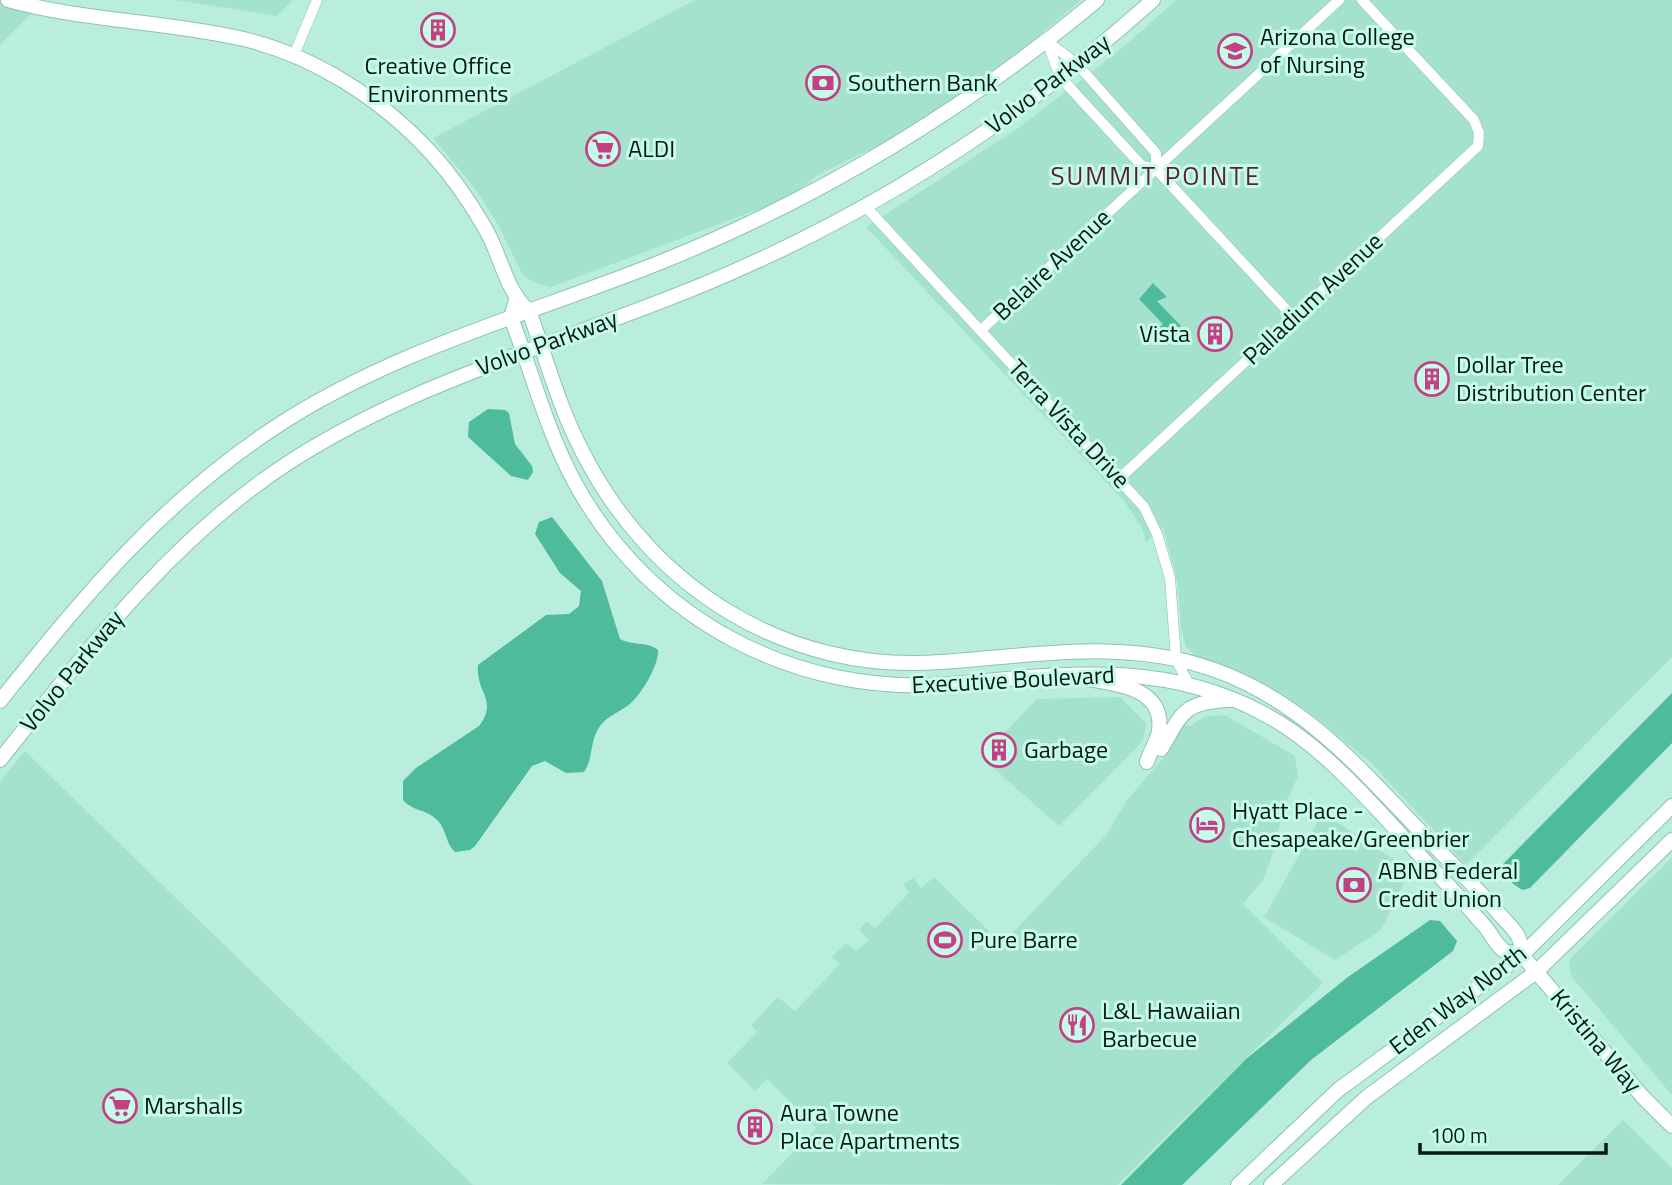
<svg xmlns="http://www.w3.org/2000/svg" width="1672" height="1185" font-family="'Titillium Web',sans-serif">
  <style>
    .built { fill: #a5e2cd }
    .water { fill: #4ebb9c }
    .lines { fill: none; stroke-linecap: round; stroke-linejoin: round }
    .street-casing { stroke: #90c2b1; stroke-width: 11 }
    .secondary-casing { stroke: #90c2b1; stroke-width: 16 }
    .street { stroke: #fff; stroke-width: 10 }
    .secondary { stroke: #fff; stroke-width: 14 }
    .labels { text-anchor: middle; stroke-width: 6; stroke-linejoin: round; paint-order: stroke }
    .poi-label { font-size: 24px; fill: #051913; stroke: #c7fbe9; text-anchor: start }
    .street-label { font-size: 24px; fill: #051913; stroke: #c7fbe9 }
    .neighbourhood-label { font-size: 26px; letter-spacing: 2px; fill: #5b1b3c; stroke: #c7fbe9 }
  </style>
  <rect width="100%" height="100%" fill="#baeedc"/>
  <g class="built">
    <polygon points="0,0 45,0 0,45"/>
    <polygon points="176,0 293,0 277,16"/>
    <polygon points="695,0 1081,0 995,72 943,107 894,138 819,174 789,198 551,287 535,283 523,275 496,221 473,186 433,138"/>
    <polygon points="1176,0 1672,0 1672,657 1466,865 1370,762 1318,719 1283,694 1196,657 1186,647 1181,629 1178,585 1163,527 1146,542 1142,528 1124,501 866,227 1020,127 1121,49"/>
    <polygon points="1120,697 1146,723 1143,741 1059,826 981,757 1037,699"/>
    <polygon points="1225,715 1295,756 1298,776 1285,805 1271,859 1263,880 1243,904 1323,983 1117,1185 762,1184 817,1128 767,1079 755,1091 727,1063 757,1032 751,1025 778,997 795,1011 840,964 832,957 846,943 856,951 869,940 859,930 867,921 875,928 909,893 904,884 913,878 921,888 934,877 989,931 986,936 998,948 1107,834 1127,800 1164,757 1178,724 1190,726 1206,716"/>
    <polygon points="25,751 155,878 473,1185 0,1185 0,781"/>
    <polygon points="1323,813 1410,870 1381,930 1335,960 1264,917"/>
    <polygon points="1672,857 1672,1095 1572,977 1569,966 1570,959"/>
    <polygon points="1623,1120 1672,1168 1672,1185 1558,1185"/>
  </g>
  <g class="water">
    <polygon points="1153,283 1167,297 1157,301 1181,326 1166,343 1155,332 1163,324 1139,299"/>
    <polygon points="488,409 505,410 509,413 515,444 532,466 533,472 528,480 511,476 468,437 469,422"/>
    <path d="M 552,517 L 602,581 L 620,639 C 633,646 647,641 658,650 C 659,665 642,693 631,703 C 621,712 608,715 600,726 C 589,741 594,758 584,772 L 566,773 L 545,761 L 532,766 L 475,846 L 470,850 L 455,852 C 445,843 447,830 438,821 C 428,809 413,812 403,800 L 403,781 L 416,768 L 479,726 C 499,700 475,692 478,665 L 546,615 L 569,614 L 579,606 L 581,591 L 560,573 L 535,534 L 539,522 Z"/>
    <path d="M 1672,693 L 1672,743 L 1530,888 L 1523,890 C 1514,886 1502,875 1502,865 Z"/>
    <polygon points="1430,920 1440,921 1457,941 1453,951 1311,1060 1182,1185 1121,1185 1246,1059 1348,977"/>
  </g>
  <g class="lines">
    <g class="street-casing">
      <g id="street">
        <polyline points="1047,41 1060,77 1142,166 1156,169 1294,318"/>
        <polyline points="1048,42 1077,64 1156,153 1156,169"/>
        <polyline points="294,55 317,0"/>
        <polyline points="865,206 1144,507 1157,534 1170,578 1176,659 1189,685"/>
        <polyline points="981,330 1339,0"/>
        <polyline points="1120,478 1478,146 1479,133 1474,120 1362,0"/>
      </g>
    </g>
    <g class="secondary-casing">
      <g id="secondary">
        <path d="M 8,0 C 84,21 163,21 239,38 C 312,54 382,99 432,154 C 452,176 470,202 485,228 C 501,255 505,290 529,311 C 546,358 559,407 582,451 C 651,588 787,674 941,662 C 1032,656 1123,638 1212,669 C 1301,700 1357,765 1420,831 C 1446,858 1472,883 1497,911 C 1503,919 1513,927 1518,936 C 1521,941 1521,948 1522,955"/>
        <path d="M 516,300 L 511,318 C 532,372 547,432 575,483 C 650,620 796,697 952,684 C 1062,674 1164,659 1266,715 C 1334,751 1393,830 1448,885 C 1461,899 1474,914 1487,929 C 1491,935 1497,945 1503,950 C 1507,953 1516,953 1522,955"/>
        <path d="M 1087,679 C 1117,684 1165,688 1159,731 C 1157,742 1150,751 1147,762"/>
        <path d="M 0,701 C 85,595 161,502 277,426 C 395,349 531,314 661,262 C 820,198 965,110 1097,0"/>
        <path d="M 1161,749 C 1182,714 1182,702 1229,700"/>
        <path d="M 0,760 C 87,651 170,540 288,463 C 416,380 562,343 702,285 C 867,217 1020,119 1153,0"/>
        <polyline points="1522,955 1642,1096 1672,1126"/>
        <polyline points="1238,1185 1338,1090 1522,955 1672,806"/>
        <polyline points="1271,1185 1367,1097 1536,972 1672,840"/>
      </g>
    </g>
    <use href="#street" class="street"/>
    <use href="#secondary" class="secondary"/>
  </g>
  <defs>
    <g id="building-ring" transform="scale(1.75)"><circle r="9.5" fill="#c7fbe9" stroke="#c44085" stroke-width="1.5"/><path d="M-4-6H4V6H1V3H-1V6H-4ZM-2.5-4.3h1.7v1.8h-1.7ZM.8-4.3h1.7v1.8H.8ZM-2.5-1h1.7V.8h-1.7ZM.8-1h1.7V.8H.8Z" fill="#c44085"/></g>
    <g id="university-ring" transform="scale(1.75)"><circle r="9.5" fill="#c7fbe9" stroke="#c44085" stroke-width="1.5"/><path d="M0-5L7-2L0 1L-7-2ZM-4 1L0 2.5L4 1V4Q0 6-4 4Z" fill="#c44085"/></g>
    <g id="bank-ring" transform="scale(1.75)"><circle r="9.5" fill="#c7fbe9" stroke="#c44085" stroke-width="1.5"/><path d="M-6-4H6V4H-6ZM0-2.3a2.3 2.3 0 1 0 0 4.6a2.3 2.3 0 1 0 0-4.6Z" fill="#c44085"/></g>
    <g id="supermarket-ring" transform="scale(1.75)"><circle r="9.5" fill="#c7fbe9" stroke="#c44085" stroke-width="1.5"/><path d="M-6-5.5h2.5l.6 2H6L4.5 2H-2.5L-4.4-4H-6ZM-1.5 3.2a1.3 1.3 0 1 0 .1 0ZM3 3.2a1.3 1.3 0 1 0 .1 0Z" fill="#c44085"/></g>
    <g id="hotel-ring" transform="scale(1.75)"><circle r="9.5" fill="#c7fbe9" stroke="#c44085" stroke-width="1.5"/><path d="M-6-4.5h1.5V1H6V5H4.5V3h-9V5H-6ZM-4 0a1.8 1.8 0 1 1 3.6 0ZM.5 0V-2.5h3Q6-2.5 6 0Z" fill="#c44085"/></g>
    <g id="stadium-ring" transform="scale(1.75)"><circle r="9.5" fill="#c7fbe9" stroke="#c44085" stroke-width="1.5"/><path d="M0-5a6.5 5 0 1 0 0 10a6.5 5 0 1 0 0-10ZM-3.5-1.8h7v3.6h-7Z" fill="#c44085"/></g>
    <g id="restaurant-ring" transform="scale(1.75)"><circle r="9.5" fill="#c7fbe9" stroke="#c44085" stroke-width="1.5"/><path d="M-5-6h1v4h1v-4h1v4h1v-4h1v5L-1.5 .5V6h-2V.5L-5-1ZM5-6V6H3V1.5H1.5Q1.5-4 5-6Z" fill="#c44085"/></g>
  </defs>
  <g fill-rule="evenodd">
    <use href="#building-ring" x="438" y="30"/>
    <use href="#university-ring" x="1235" y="51"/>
    <use href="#bank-ring" x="823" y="83"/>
    <use href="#supermarket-ring" x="603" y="149"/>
    <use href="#building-ring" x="1215" y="334"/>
    <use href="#building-ring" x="1432" y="379"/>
    <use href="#building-ring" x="999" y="750"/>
    <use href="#hotel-ring" x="1207" y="825"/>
    <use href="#bank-ring" x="1354" y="885"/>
    <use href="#stadium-ring" x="945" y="940"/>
    <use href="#restaurant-ring" x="1077" y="1025"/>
    <use href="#supermarket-ring" x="120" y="1106"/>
    <use href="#building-ring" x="755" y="1127"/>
  </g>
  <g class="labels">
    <g class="poi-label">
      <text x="1260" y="45">Arizona College<tspan x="1260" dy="28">of Nursing</tspan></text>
      <text x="438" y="74" text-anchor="middle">Creative Office<tspan x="438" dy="28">Environments</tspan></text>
      <text x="848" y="91">Southern Bank</text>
      <text x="628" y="157">ALDI</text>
      <text x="1190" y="342" text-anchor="end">Vista</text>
      <text x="1456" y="373">Dollar Tree<tspan x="1456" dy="28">Distribution Center</tspan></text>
      <text x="1024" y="758">Garbage</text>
      <text x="1232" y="819">Hyatt Place -<tspan x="1232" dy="28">Chesapeake/Greenbrier</tspan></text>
      <text x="1378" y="879">ABNB Federal<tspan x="1378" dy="28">Credit Union</tspan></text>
      <text x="970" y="948">Pure Barre</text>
      <text x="1102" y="1019">L&amp;L Hawaiian<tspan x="1102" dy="28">Barbecue</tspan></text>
      <text x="144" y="1114">Marshalls</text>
      <text x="780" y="1121">Aura Towne<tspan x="780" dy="28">Place Apartments</tspan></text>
    </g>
    <g class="street-label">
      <text transform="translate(1048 84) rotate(-37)" y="8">Volvo Parkway</text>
      <text transform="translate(1052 265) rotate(-43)" y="8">Belaire Avenue</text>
      <text transform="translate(1313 299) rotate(-43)" y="8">Palladium Avenue</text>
      <text transform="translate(547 343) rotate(-20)" y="8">Volvo Parkway</text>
      <text transform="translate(1069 424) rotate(47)" y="8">Terra Vista Drive</text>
      <text transform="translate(72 671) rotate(-51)" y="8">Volvo Parkway</text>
      <text transform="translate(1013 680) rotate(-3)" y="8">Executive Boulevard</text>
      <text transform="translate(1458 1000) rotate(-37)" y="8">Eden Way North</text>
      <text transform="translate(1596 1041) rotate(50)" y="8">Kristina Way</text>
    </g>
    <g class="neighbourhood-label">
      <text x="1156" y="185">SUMMIT POINTE</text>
    </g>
  </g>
  <path d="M1420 1143v10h186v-10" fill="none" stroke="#051913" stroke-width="3.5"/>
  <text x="1430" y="1143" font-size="21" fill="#051913" stroke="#c7fbe9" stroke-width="5" paint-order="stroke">100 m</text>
</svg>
